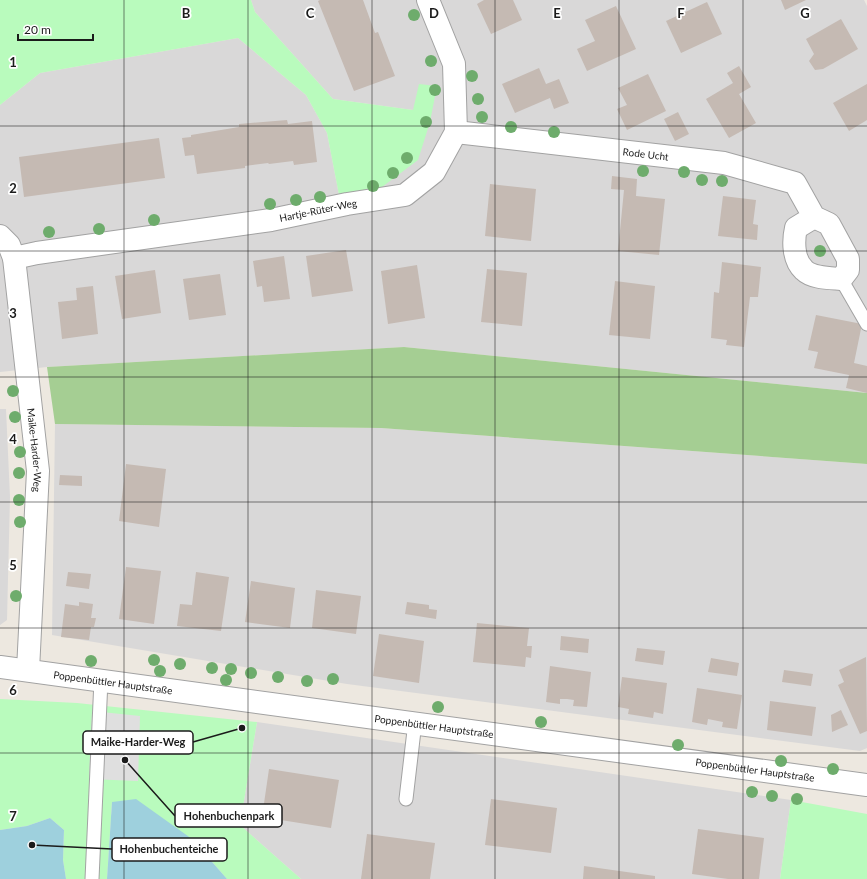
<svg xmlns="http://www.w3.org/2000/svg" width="867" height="879" font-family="Lato,sans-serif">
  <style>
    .residential { fill: #d9d8d8 }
    .forest { fill: #a5ce93 }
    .park { fill: #b9fbbd }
    .parking { fill: #dfdfdf }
    .water { fill: #9ed0dd }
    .building { fill: #c5bab3 }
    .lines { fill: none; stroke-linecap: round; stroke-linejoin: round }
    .service-casing { stroke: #a2a2a2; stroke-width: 15 }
    .minor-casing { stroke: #a2a2a2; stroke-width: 24 }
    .tertiary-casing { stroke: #a2a2a2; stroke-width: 24 }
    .service { stroke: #fff; stroke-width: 13 }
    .minor { stroke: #fff; stroke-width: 22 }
    .tertiary { stroke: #fff; stroke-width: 22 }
    .tree { fill: #6eac6c }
    .grid { fill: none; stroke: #1b1b1b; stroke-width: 1; stroke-opacity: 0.55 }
    .labels { text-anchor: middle; stroke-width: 3.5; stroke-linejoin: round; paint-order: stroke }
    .street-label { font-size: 10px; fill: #1b1b1b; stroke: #fff }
    .grid-label { font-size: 13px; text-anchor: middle; font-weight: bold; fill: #1b1b1b; stroke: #fff; stroke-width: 3.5; stroke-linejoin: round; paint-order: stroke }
    .leader { fill: none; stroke: #1b1b1b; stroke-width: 1.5 }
    .callout-dot { fill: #1b1b1b; stroke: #fff; stroke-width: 1.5 }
    .callout { fill: #fff; stroke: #1b1b1b; stroke-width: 1.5 }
    .callout-label { font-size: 11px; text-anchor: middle; font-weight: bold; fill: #1b1b1b }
  </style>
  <rect width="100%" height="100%" fill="#ede8e0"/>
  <g class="residential">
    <polygon points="251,0 864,0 867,6 867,393 404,347 47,367 0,372 0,105 40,73 238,38 306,95 327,133 339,195 413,110 333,99 255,12"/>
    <polygon points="0,409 6,409 10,497 7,620 0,625"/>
    <polygon points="55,424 381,428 867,464 867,748 860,751 347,684 52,635"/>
    <polygon points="257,722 791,800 780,879 301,879 240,825"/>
  </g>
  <polygon class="forest" points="404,347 867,393 867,464 381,428 55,424 47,367"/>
  <g class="park">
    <polygon points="0,0 251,0 255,12 333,99 413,110 419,84 437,86 430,122 418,160 382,187 339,195 327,133 306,95 238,38 40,73 0,105"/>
    <polygon points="0,699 77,703 257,722 240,825 301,879 227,879 192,839 112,802 107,879 66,879 63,860 64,830 50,818 27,826 0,830"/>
    <polygon points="791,800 867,814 867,879 780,879"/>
  </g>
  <polygon class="parking" points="92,711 140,716 138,781 89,779"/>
  <g class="water">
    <polygon points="136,799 192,839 227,879 107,879 112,802"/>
    <polygon points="50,818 64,830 63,860 66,879 0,879 0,830 27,826"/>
  </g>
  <g class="building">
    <polygon points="320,0 363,0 375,33 378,32 395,76 354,91 318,1"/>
    <polygon points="484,0 513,0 522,20 491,34 477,4"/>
    <polygon points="781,0 806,0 785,10"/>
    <polygon points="707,2 722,34 681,53 666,21"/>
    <polygon points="616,6 636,49 587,71 577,49 595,41 585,20"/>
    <polygon points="841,19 858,49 823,69 815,70 809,61 814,54 806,39"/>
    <polygon points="739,66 751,87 739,94 756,123 729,138 706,99 733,83 727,73"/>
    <polygon points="539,68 546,84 559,79 569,103 554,109 550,98 515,113 502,84"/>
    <polygon points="648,74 666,111 627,130 617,109 627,105 618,88"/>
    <polygon points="867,84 867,120 849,131 833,103"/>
    <polygon points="678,112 689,134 675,141 664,119"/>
    <polygon points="287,120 288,124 312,121 317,162 294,165 293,161 269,164 268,163 245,166 245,168 197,174 194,155 185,156 182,138 191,137 191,135 239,127 239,124"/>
    <polygon points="159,138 165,178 24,197 19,157"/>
    <polygon points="612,176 637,179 636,196 665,199 659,255 618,251 624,190 611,189"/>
    <polygon points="490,184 536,189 531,241 485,236"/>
    <polygon points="723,196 756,200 753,224 758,225 757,240 718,236"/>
    <polygon points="346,250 353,291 312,297 306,256"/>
    <polygon points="284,256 290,299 264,302 262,286 257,287 253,261"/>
    <polygon points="722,262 761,267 758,297 750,297 744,347 726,345 727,340 711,338 714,292 719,293"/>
    <polygon points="417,265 425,318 388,324 381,271"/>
    <polygon points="487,269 527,273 522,326 481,322"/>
    <polygon points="155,270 161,313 122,319 115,276"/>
    <polygon points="220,274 226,315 189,320 183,279"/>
    <polygon points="615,281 655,286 650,339 609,335"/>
    <polygon points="93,286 98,334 62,339 58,302 77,300 76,288"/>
    <polygon points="816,315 862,324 854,363 867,366 867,393 846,388 849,375 814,368 818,352 808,350"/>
    <polygon points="126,464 166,469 159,527 119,521"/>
    <polygon points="60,475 82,476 82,486 59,485"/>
    <polygon points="126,567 161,571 154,624 119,619"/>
    <polygon points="68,572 91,574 89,589 66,586"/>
    <polygon points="196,572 229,577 221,631 177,626 180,604 192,605"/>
    <polygon points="251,581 295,588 290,628 245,622"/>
    <polygon points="316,590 361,596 356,634 312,628"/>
    <polygon points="79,602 93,604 91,618 96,618 94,627 91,627 89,640 61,637 65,604 79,606"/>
    <polygon points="407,602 429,605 429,609 437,610 436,619 405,614"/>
    <polygon points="477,623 529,628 527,646 532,646 531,658 526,657 525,667 473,662"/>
    <polygon points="379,634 424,641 419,683 373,676"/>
    <polygon points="561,636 589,639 588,653 560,650"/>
    <polygon points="637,648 665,651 663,665 635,661"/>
    <polygon points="866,657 867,731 860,734 838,685 844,682 839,670"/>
    <polygon points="711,658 739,663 737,676 708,672"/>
    <polygon points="550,666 591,672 587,707 573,706 574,700 567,699 560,699 560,704 546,702"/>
    <polygon points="784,670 813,674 811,686 782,682"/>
    <polygon points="622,677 667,683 663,714 654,712 653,718 628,714 629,709 618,707"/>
    <polygon points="697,688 742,695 737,729 722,727 723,722 708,719 707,725 692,722"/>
    <polygon points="770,701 816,707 812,736 767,730"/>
    <polygon points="841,710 848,725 832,732 831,715"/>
    <polygon points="269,769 339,780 331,828 262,817"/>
    <polygon points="491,799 557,808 551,853 485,845"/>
    <polygon points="698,829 764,838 759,879 728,879 692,874"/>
    <polygon points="367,834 435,843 430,879 361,879"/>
    <polygon points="584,866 655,876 655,879 583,879"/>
  </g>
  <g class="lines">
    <g class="service-casing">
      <g id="service">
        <polyline points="841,279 867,324"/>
        <polyline points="406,799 415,722"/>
        <polyline points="92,879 101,680"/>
      </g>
    </g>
    <g class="minor-casing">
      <g id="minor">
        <path id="s1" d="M 456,132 L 724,163 L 795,183 L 814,217 L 796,228 C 793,241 793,260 804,270 C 812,278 829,278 841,279 L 848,270 L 848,259 L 829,224 L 814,217"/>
        <path id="s2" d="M 0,236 L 9,245 L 14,258 L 38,471 L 28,670"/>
        <path id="s3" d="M 14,258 L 37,253 L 271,220 L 347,204 L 405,195 L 434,172 L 456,132 L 454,64 L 428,0"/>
      </g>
    </g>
    <g class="tertiary-casing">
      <g id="tertiary">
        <path id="s4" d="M 0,667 L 867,785"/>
      </g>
    </g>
    <use href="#service" class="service"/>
    <use href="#minor" class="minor"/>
    <use href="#tertiary" class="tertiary"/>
  </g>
  <g class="tree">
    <circle cx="414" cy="15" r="6"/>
    <circle cx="431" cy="61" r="6"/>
    <circle cx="472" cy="76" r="6"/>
    <circle cx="435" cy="90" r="6"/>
    <circle cx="478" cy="99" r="6"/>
    <circle cx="482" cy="117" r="6"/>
    <circle cx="426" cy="122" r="6"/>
    <circle cx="511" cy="127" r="6"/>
    <circle cx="554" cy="132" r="6"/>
    <circle cx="407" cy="158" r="6"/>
    <circle cx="643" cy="171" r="6"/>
    <circle cx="684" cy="172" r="6"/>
    <circle cx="393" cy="173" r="6"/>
    <circle cx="702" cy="180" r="6"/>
    <circle cx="722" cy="181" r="6"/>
    <circle cx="373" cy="186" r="6"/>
    <circle cx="320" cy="197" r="6"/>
    <circle cx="296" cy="200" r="6"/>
    <circle cx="270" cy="204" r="6"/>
    <circle cx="154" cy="220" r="6"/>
    <circle cx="99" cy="229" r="6"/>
    <circle cx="49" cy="232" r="6"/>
    <circle cx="820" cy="251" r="6"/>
    <circle cx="13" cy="391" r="6"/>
    <circle cx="15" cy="417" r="6"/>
    <circle cx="20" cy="452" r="6"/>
    <circle cx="19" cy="473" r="6"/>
    <circle cx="19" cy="500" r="6"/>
    <circle cx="20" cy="522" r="6"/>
    <circle cx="16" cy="596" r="6"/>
    <circle cx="154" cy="660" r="6"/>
    <circle cx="91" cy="661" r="6"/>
    <circle cx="180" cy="664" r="6"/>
    <circle cx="212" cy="668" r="6"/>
    <circle cx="231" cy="669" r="6"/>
    <circle cx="160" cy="671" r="6"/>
    <circle cx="251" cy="673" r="6"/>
    <circle cx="278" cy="677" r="6"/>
    <circle cx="333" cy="679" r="6"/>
    <circle cx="226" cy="680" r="6"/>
    <circle cx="307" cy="681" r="6"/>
    <circle cx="438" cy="707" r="6"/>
    <circle cx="541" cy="722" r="6"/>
    <circle cx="678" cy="745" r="6"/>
    <circle cx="781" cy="761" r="6"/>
    <circle cx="833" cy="769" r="6"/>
    <circle cx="752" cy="792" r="6"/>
    <circle cx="772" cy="796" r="6"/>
    <circle cx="797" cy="799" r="6"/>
  </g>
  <path class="grid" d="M 124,0 L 124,879M 248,0 L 248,879M 372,0 L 372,879M 495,0 L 495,879M 619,0 L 619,879M 743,0 L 743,879M 0,126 L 867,126M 0,251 L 867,251M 0,377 L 867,377M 0,502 L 867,502M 0,628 L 867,628M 0,753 L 867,753"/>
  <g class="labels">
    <g class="street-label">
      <text dy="4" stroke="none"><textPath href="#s1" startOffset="191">Rode Ucht</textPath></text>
      <text dy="4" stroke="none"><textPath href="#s3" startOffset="308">Hartje-Rüter-Weg</textPath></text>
      <text dy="4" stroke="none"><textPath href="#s2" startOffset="220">Maike-Harder-Weg</textPath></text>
      <text dy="4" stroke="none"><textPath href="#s4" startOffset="114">Poppenbüttler Hauptstraße</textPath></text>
      <text dy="4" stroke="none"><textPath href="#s4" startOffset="438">Poppenbüttler Hauptstraße</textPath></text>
      <text dy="4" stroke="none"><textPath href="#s4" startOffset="762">Poppenbüttler Hauptstraße</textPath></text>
    </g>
  </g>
  <g class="grid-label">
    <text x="186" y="18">B</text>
    <text x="310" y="18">C</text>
    <text x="434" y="18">D</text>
    <text x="557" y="18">E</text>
    <text x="681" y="18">F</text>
    <text x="805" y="18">G</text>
    <text x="13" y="67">1</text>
    <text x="13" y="193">2</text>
    <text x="13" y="318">3</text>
    <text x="13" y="444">4</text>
    <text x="13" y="570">5</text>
    <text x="13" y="695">6</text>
    <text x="13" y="821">7</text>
  </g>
  <path class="leader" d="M242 728L193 742M125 760L175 816M32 845L112 849"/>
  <g class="callout-dot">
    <circle cx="242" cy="728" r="4"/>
    <circle cx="125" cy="760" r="4"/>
    <circle cx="32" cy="845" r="4"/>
  </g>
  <g class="callout">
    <rect x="83" y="731" width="110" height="23" rx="4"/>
    <rect x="175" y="804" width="107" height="23" rx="4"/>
    <rect x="112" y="838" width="115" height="23" rx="4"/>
  </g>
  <g class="callout-label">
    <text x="138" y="746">Maike-Harder-Weg</text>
    <text x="229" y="820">Hohenbuchenpark</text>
    <text x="169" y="853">Hohenbuchenteiche</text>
  </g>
  <path d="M18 34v6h75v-6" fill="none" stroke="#1b1b1b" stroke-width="2"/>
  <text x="24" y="34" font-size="12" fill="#1b1b1b" stroke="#ffffff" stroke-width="3" paint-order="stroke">20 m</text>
</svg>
